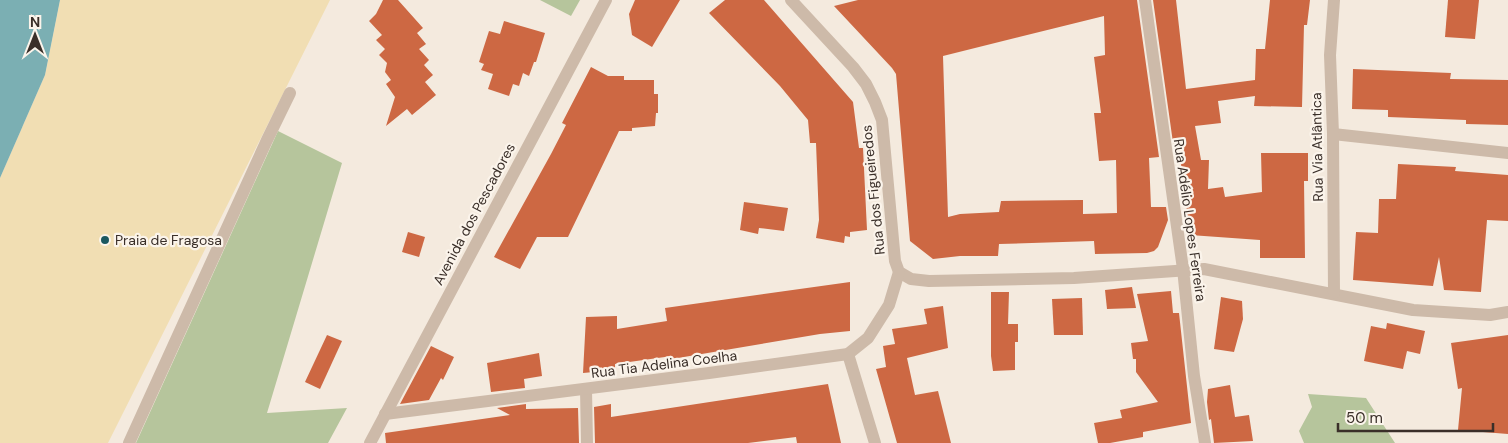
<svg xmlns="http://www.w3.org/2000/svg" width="1508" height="443" font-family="'DM Sans',sans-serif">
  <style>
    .green { fill: #b6c59c }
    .sand { fill: #f1deb3 }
    .water { fill: #7bafb3 }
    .building { fill: #cd6843; fill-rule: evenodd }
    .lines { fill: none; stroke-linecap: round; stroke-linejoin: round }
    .minor { stroke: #cdbaa9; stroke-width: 12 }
    .poi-dot { fill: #1b585f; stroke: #fbf4eb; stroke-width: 2 }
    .labels { text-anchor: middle; stroke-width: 4.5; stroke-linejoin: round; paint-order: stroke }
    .street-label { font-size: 14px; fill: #3a2f29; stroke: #fbf4eb }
    .poi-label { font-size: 14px; fill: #3a2f29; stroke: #fbf4eb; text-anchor: start }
  </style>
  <rect width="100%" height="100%" fill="#f4eade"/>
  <g class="green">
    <polygon points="540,0 580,0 571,16"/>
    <polygon points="278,131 342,163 267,413 347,408 328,443 136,443"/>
    <polygon points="1308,394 1366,398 1395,443 1304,443 1299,431 1312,407"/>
  </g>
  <polygon class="sand" points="60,0 330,0 108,443 0,443 0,178 45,75"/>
  <polygon class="water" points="0,0 60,0 45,75 0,178"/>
  <g class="building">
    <polygon points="383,0 398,0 423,28 417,33 426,44 419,49 429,60 424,65 433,75 425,82 436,95 412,115 407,109 386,126 395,97 386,84 391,80 385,72 387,63 379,55 385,49 376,40 382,35 369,21 376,14"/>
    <polygon points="635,0 680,0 652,47 632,35 629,14"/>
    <polygon points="725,0 764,0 853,102 859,148 863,148 867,230 850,232 850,237 845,236 844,243 816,238 819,220 816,143 810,143 808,120 780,86 709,13"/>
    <path d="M 858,0 L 1137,0 L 1159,157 L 1149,158 L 1151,207 L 1166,207 L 1168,220 L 1158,247 L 1154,251 L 1147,253 L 1095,254 L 1094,241 L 999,244 L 998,256 L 960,256 L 933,259 L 910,241 L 896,74 L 892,68 L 834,6 ZM 1104,16 L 1105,55 L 1094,57 L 1101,113 L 1094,113 L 1099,161 L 1116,160 L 1117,213 L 1083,214 L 1083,200 L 1001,201 L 999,212 L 960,214 L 948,217 L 943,56 Z"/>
    <polygon points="1153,0 1176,0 1186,89 1255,80 1256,49 1265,49 1270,0 1310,0 1307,25 1304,25 1302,107 1254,106 1255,96 1218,101 1221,123 1195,126 1201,160 1209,160 1208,189 1223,187 1225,197 1262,192 1261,153 1308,153 1308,181 1304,181 1305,258 1260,258 1260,240 1190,235 1180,156 1175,157"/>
    <polygon points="1448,0 1479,0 1475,39 1445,37"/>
    <polygon points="504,21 545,33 536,62 534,62 529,76 523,73 519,86 513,84 509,96 488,89 493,74 481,70 484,64 479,62 489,31 500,34"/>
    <polygon points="591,67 608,76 624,76 624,80 654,80 654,94 658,94 658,113 656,113 655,126 632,128 632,131 619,131 568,237 537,237 520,269 494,257 551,154 566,125 562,123"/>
    <polygon points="1353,69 1451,73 1450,79 1508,80 1508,125 1466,124 1466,120 1388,117 1388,110 1352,109"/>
    <polygon points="1398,164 1456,167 1455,171 1508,175 1508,221 1487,220 1481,292 1444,290 1439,257 1433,286 1353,280 1356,232 1378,233 1379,199 1396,199"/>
    <polygon points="744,202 788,208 784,231 759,228 758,234 740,230"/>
    <polygon points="408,232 425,237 419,257 402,252"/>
    <polygon points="850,282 850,331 820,334 672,359 672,356 615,364 615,370 583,373 586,317 617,316 617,329 667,321 665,308"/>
    <polygon points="1132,287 1136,308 1107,309 1105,290"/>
    <polygon points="1171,291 1173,313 1179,313 1191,423 1143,432 1143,437 1110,443 1098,443 1094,423 1122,418 1120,410 1158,402 1136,372 1136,359 1133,359 1131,343 1148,341 1137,294"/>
    <polygon points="991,292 1009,292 1008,324 1018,324 1018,342 1015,342 1015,370 993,371 991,356"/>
    <polygon points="1221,297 1242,301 1243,319 1234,352 1214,349"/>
    <polygon points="1082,298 1083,335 1054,335 1052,299"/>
    <polygon points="943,306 948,348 907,358 915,395 938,391 951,443 897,443 876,369 886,367 883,346 895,344 892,329 927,324 924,309"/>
    <polygon points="1387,323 1425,331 1420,354 1407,351 1403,369 1364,361 1371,326 1386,329"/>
    <polygon points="327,335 342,341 320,389 305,382"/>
    <polygon points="1508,335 1508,434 1458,430 1462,388 1458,389 1451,343"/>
    <polygon points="431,346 454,357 443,380 441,378 429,400 400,404"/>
    <polygon points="539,353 542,376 524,379 525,388 491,392 487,363"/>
    <polygon points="828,384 841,443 797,443 796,437 748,443 595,443 594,407 611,404 611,417"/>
    <polygon points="1230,385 1235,417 1249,415 1253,441 1214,443 1211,419 1209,420 1207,402 1208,389"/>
    <polygon points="526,404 526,409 578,408 579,443 386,443 385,433 510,415 497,408"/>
  </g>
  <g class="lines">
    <g class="minor">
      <polyline points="791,0 853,67 866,84 875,102 882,120 895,261 899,272 911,279 929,281 1074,278 1204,269 1413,310 1490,315 1508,312"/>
      <polyline points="1145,0 1183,269 1194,376 1205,443"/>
      <polyline points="1333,134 1508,153"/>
      <polyline points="1334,293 1333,134 1330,55 1334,0"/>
      <polyline points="848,354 875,443"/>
      <polyline points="586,389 587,443"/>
      <polyline points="385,414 709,373 848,354 868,338 889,305 899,272"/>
      <polyline points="129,443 267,140 290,93"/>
      <polyline points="370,443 606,0"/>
    </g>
  </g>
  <circle class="poi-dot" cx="105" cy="240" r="5"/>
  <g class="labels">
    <g class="street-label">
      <text transform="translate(1317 147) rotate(-91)" y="5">Rua Via Atlântica</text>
      <text transform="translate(873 190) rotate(-96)" y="5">Rua dos Figueiredos</text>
      <text transform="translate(474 214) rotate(-62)" y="5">Avenida dos Pescadores</text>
      <text transform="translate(1190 220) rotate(82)" y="5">Rua Adélio Lopes Ferreira</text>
      <text transform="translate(664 364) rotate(-7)" y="5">Rua Tia Adelina Coelha</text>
    </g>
    <g class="poi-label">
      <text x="115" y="245">Praia de Fragosa</text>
    </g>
  </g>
  <g transform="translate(35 35)" stroke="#fbf4eb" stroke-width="4" paint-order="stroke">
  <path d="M0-4L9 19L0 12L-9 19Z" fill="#3a2f29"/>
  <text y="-8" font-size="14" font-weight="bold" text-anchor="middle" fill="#3a2f29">N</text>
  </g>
  <path d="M1338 423v8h155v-8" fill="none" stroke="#3a2f29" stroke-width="2.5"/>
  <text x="1346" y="423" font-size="15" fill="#3a2f29" stroke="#fbf4eb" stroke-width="4" paint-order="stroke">50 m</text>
</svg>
